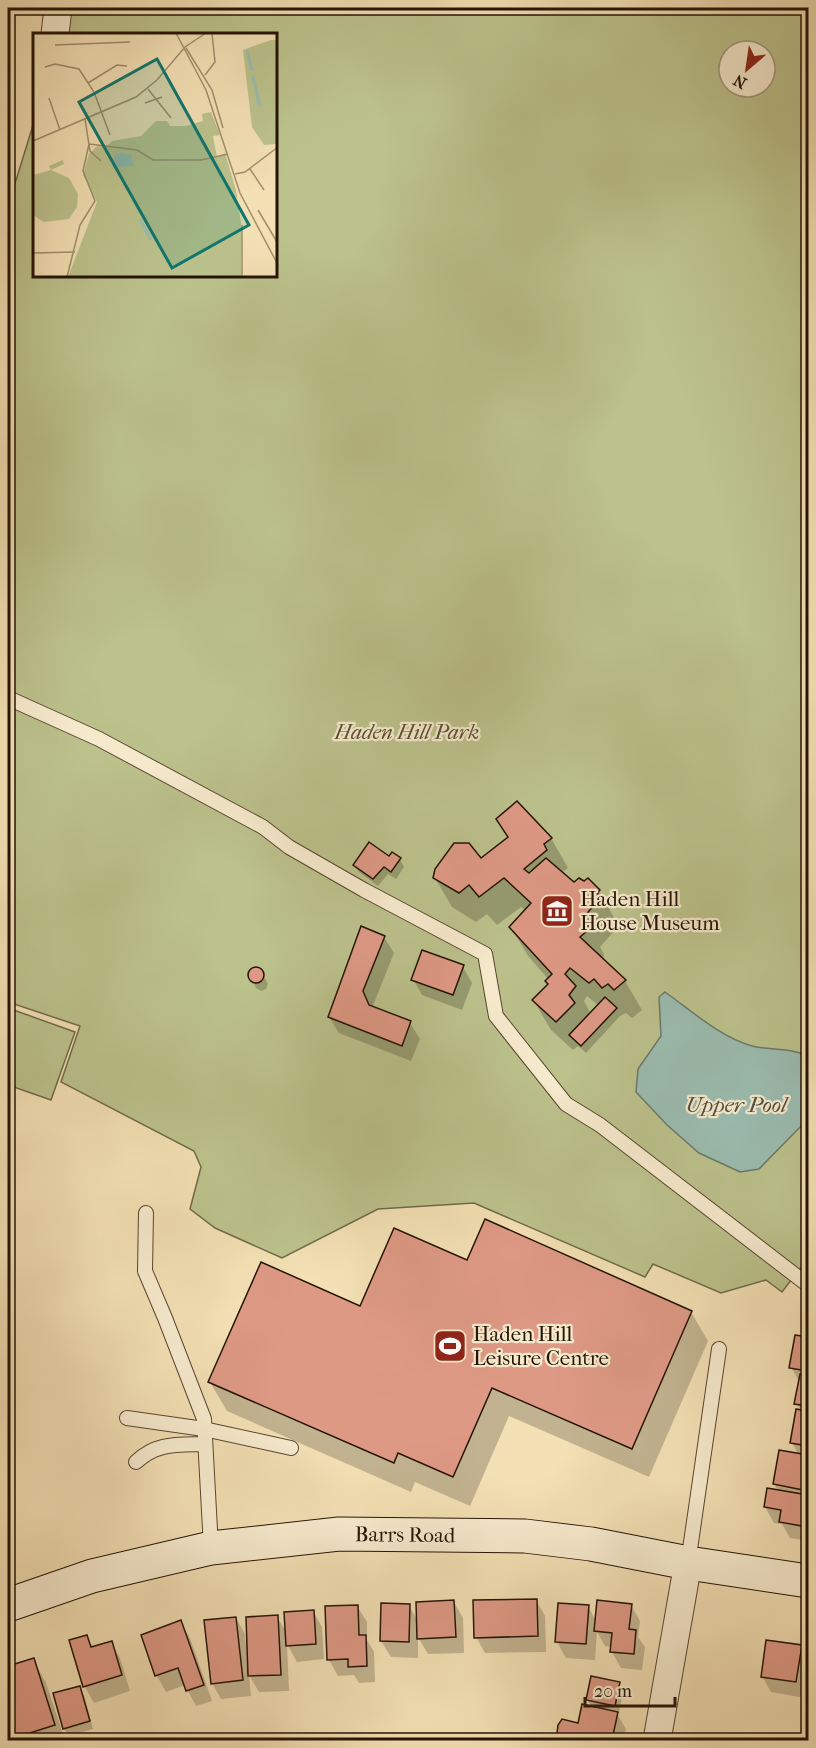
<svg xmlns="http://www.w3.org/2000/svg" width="816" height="1748" font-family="'IM FELL French Canon',serif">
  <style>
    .green { fill: #bcc28c; stroke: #706a49; stroke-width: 1.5; fill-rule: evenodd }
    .water { fill: #9bbdb1; stroke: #6b796d; stroke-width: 1.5 }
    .shadow { fill: #0003; fill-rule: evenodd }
    .building { fill: #de9985; stroke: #241306; stroke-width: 1.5 }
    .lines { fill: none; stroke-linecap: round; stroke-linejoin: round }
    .lane-casing { stroke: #584632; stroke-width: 16 }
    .street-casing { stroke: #584632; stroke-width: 29 }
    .secondary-casing { stroke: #241306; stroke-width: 35 }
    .lane { stroke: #f7ebce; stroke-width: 14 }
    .street { stroke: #f7ebce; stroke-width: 27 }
    .secondary { stroke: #f7ebce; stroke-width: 33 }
    .labels { text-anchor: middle; stroke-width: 4.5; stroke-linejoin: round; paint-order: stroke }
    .park-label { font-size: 21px; font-style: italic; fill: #595035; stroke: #f7ebce }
    .poi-label { font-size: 21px; fill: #241306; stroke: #f7ebce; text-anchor: start }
    .street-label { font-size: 21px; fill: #241306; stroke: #f7ebce }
    .water-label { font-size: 22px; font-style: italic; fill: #4e4e42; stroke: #f7ebce }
    .inset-river { fill: none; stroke: #9bbdb1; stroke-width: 3 }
    .inset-road { fill: none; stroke: #a08e6e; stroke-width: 1.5 }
    .view { fill: #0f766e; fill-opacity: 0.15; stroke: #0f766e; stroke-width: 3 }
    .inset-edge { fill: none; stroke: #241306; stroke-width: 3 }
  </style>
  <rect width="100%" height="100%" fill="#f3e0b4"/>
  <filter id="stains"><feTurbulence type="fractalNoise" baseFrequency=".00333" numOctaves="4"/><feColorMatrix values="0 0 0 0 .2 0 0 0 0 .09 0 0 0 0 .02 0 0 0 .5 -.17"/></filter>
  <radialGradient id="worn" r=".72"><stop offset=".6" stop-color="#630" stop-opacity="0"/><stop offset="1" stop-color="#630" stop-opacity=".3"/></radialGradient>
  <g class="green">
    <path d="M 70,8 L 808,8 L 808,1271 L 802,1266 L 782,1292 L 766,1280 L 721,1293 L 653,1264 L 645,1277 L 474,1203 L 378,1209 L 282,1258 L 215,1228 L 190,1209 L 201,1167 L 194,1151 L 61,1082 L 80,1026 L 8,1002 L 8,206 L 34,122 L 34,276 L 276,276 L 276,34 L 62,34 ZM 729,51 L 765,51 L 765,87 L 729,87 Z"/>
    <polygon points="8,1008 75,1032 51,1100 8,1085"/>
  </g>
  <path class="water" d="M 665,992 C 692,1011 720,1037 752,1046 C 767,1050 801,1048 808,1058 L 808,1119 L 759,1169 L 740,1172 L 699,1153 L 667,1125 L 636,1092 L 638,1069 L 661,1036 L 659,997 Z"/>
  <g class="shadow">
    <path d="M 498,820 L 551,838 L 568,868 L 561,873 L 574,885 L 584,883 L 588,880 L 599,891 L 616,921 L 614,923 L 617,928 L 600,947 L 604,954 L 603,961 L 625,981 L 642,1010 L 632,1018 L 626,1013 L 620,1016 L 586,1053 L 578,1046 L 573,1050 L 551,1030 L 534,1001 L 549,985 L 549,980 L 528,956 L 511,927 L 526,911 L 521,907 L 497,925 L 487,914 L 476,922 L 452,907 L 435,878 L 481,860 L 508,838 ZM 587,996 L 599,1006 L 591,1014 L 584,1001 Z"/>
    <polygon points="392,854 400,859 404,867 396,879 388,874 378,886 359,872 354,865 389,857"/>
    <polygon points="384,937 394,953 372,1008 410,1023 420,1039 411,1061 339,1033 329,1017"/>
    <polygon points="463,967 472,983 462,1010 422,995 413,979"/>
    <polygon points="256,969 261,971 268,984 266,989 261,991 256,988 250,974 252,970"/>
    <polygon points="468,1262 691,1312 708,1341 649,1477 509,1416 470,1506 415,1482 411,1492 227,1411 210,1382 361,1308"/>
    <polygon points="796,1336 808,1339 808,1541 790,1538 782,1524 774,1523 765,1507 779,1492 774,1484 799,1455 792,1443 801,1411 796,1403 800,1383 791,1367"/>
    <polygon points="536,1600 545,1616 546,1652 485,1653 476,1637"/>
    <polygon points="454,1602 463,1618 464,1653 428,1654 418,1637 418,1658 391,1657 381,1641 409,1606 418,1621"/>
    <polygon points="631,1605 640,1621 638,1637 645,1647 642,1670 621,1668 612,1652 612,1647 605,1646 597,1632 595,1660 566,1658 557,1642 588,1606 596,1621"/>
    <polygon points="357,1606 367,1622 367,1640 374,1652 375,1682 359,1683 354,1675 338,1676 329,1660"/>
    <polygon points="313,1611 322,1627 324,1659 297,1662 287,1644 289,1691 259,1692 249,1675 251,1696 221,1699 212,1683 236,1618 245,1634 246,1645 248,1645 277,1617 287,1633"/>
    <polygon points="180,1622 190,1638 212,1701 196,1706 185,1685 166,1692 157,1676 143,1635"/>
    <polygon points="86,1637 93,1648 111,1643 120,1658 130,1691 94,1703 85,1687 71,1641"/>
    <polygon points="801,1647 808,1658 808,1695 806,1691 805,1698 771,1692 762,1676"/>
    <polygon points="33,1659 46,1683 65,1740 8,1740 8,1667"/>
    <polygon points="619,1683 623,1691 619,1713 616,1712 626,1729 624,1740 563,1740 559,1732 579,1725 592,1708 588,1700"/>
    <polygon points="79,1687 84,1695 93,1729 69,1736 64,1729 55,1694"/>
  </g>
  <g class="building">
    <polygon points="517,801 552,838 544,844 547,850 524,869 529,873 546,858 574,882 579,878 584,881 588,878 600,890 597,893 601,897 583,918 588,923 587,931 580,937 626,980 614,990 608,984 602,988 594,979 589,983 570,968 565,974 576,986 569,995 575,1003 556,1022 532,1000 548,984 545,981 552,974 509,927 531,903 504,878 479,897 469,885 459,893 433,878 435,869 454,843 469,843 481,858 508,837 496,819"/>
    <polygon points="369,842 389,856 392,852 401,858 391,872 384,867 373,879 353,865"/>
    <polygon points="361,926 385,936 363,991 369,1005 411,1021 402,1046 328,1017"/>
    <polygon points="422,950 464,965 453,995 411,980"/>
    <circle cx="256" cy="975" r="8"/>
    <polygon points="605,997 617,1008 581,1046 569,1035"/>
    <polygon points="485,1219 692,1311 632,1449 492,1388 453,1477 398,1453 394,1463 208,1382 261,1262 360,1306 394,1228 467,1260"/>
    <polygon points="795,1335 808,1337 808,1371 789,1368"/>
    <polygon points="800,1374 808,1375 808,1406 794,1404"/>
    <polygon points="796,1409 808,1411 808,1446 790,1443"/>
    <polygon points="779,1450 808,1455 808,1491 773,1484"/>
    <polygon points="767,1488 808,1495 808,1527 779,1522 781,1510 764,1507"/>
    <polygon points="537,1599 538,1636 474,1638 473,1600"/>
    <polygon points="454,1600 456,1637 417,1639 416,1602"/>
    <polygon points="597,1600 632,1604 629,1629 636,1630 634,1654 610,1652 612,1633 594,1631"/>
    <polygon points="381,1603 410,1604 409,1642 380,1641"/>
    <polygon points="558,1603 589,1605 586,1644 555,1642"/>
    <polygon points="358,1605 359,1635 366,1635 367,1666 348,1667 348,1659 327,1660 325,1606"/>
    <polygon points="314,1610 316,1644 286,1646 284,1612"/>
    <polygon points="278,1615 281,1675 248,1676 246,1617"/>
    <polygon points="236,1617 243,1680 211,1684 204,1620"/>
    <polygon points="181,1620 204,1685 186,1691 178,1668 155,1676 141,1635"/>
    <polygon points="87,1635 91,1647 112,1641 122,1675 83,1687 69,1640"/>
    <polygon points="766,1640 802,1645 796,1682 761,1677"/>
    <polygon points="808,1650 808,1688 802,1687"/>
    <polygon points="34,1658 55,1725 8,1740 8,1666"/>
    <polygon points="591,1676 620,1682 615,1706 586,1700"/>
    <polygon points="80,1686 90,1721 63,1729 53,1693"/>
    <polygon points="582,1704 618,1712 612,1740 574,1740 559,1737 557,1733 558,1725 562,1719 578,1723"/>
  </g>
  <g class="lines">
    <g class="lane-casing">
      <g id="lane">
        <polyline points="8,698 99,739 263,827 289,847 364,890 485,954 496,1016 566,1104 600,1125 808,1285"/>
        <polyline points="146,1213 145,1271 165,1318 204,1419 211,1548"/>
        <polyline points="127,1418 204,1429 291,1448"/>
        <path d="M 136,1462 C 157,1442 178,1445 205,1444"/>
        <polyline points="688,1563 719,1349"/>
      </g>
    </g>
    <g class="street-casing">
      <g id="street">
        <polyline points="55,34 58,8"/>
        <polyline points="657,1740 688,1563"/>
      </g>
    </g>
    <g class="secondary-casing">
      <g id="secondary">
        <path id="s1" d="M 8,1605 L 92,1576 L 211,1548 L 339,1534 L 525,1536 L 591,1544 L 688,1563 L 808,1581"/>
      </g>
    </g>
    <use href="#lane" class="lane"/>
    <use href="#street" class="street"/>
    <use href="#secondary" class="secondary"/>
  </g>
  <defs>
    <g id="museum-square" transform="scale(1.725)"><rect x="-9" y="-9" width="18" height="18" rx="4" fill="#8f2418" stroke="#f7ebce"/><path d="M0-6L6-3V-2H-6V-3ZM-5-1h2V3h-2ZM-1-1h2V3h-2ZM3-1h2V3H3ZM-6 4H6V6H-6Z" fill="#fff"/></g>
    <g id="stadium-square" transform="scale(1.725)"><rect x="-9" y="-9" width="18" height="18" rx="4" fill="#8f2418" stroke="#f7ebce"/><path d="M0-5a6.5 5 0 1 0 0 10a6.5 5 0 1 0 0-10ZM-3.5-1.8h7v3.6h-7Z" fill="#fff"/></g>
  </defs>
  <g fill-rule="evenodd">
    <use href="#museum-square" x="557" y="911"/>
    <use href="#stadium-square" x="450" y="1346"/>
  </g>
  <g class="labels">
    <g class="park-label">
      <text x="407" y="739">Haden Hill Park</text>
    </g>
    <g class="poi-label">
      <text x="580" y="906">Haden Hill<tspan x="580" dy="24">House Museum</tspan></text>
      <text x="473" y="1341">Haden Hill<tspan x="473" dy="24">Leisure Centre</tspan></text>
    </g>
    <g class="street-label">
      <text dy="7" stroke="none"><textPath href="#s1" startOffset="406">Barrs Road</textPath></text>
    </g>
    <g class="water-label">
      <text x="736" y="1112">Upper Pool</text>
    </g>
  </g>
  <g transform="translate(33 33)">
    <rect width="244" height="244" fill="#f3e0b4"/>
    <path d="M 238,7 L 244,7 L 244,111 L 231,112 L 219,94 L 210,17 ZM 178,79 L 187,102 L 180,103 L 184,124 L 192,120 L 203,157 L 209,197 L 208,244 L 35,244 L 64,169 L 50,142 L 56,121 L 64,113 L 73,114 L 79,108 L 108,103 L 123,88 L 134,88 L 137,93 L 153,93 L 170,88 L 169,81 ZM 30,127 L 31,131 L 18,137 L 36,145 L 45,161 L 44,174 L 36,186 L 11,189 L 0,182 L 0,142 L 18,137 L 16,133 Z" fill="#bcc28c"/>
    <path d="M 89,120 L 98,122 L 101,133 L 79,134 L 82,121 Z" fill="#9bbdb1"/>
    <path class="inset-river" d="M 214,17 L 219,38M 220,43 L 227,74M 107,187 L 118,207"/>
    <path class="inset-road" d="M 143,0 L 173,57 L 207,160 L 245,232M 22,12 L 97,9M 153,15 L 179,57 L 190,95M 12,34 L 22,31 L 46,36 L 61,59 L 77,102M 172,42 L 182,29 L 179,0M 55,50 L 84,32 L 94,33M 115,56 L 138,85M 16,65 L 27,97M 112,70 L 129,64M 52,86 L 57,118 L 68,128M 0,108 L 103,64 L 124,47 L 152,14 L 173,0M 56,111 L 104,117 L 120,127 L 168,127 L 195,121M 217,136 L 231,157M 202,141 L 212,139 L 245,114M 225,177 L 244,209M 209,192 L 209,244M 0,220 L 42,219M 34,244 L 47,192 L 62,168 L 50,138 L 56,111"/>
    <path class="view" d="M 124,26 L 216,192 L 139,235 L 46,69 Z"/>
    <rect width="244" height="244" class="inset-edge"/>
  </g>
  <rect width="816" height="1748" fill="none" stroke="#f3e0b4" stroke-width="30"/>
  <rect x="9" y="9" width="798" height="1730" fill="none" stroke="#241306" stroke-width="3"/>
  <rect x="15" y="15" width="786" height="1718" fill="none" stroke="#241306" stroke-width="1.5"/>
  <g transform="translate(747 69) rotate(209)"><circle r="28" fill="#f7ebce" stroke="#a3957e" stroke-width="1.5"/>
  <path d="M0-4.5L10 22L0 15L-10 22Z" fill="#8f2418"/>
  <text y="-9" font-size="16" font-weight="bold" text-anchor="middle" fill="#241306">N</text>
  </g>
  <path d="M585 1697v9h90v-9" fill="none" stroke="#241306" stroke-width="3"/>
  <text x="594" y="1697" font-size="18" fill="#241306" stroke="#f7ebce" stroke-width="4.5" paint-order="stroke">20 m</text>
  <rect width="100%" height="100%" filter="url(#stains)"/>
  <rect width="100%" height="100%" fill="url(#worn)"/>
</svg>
